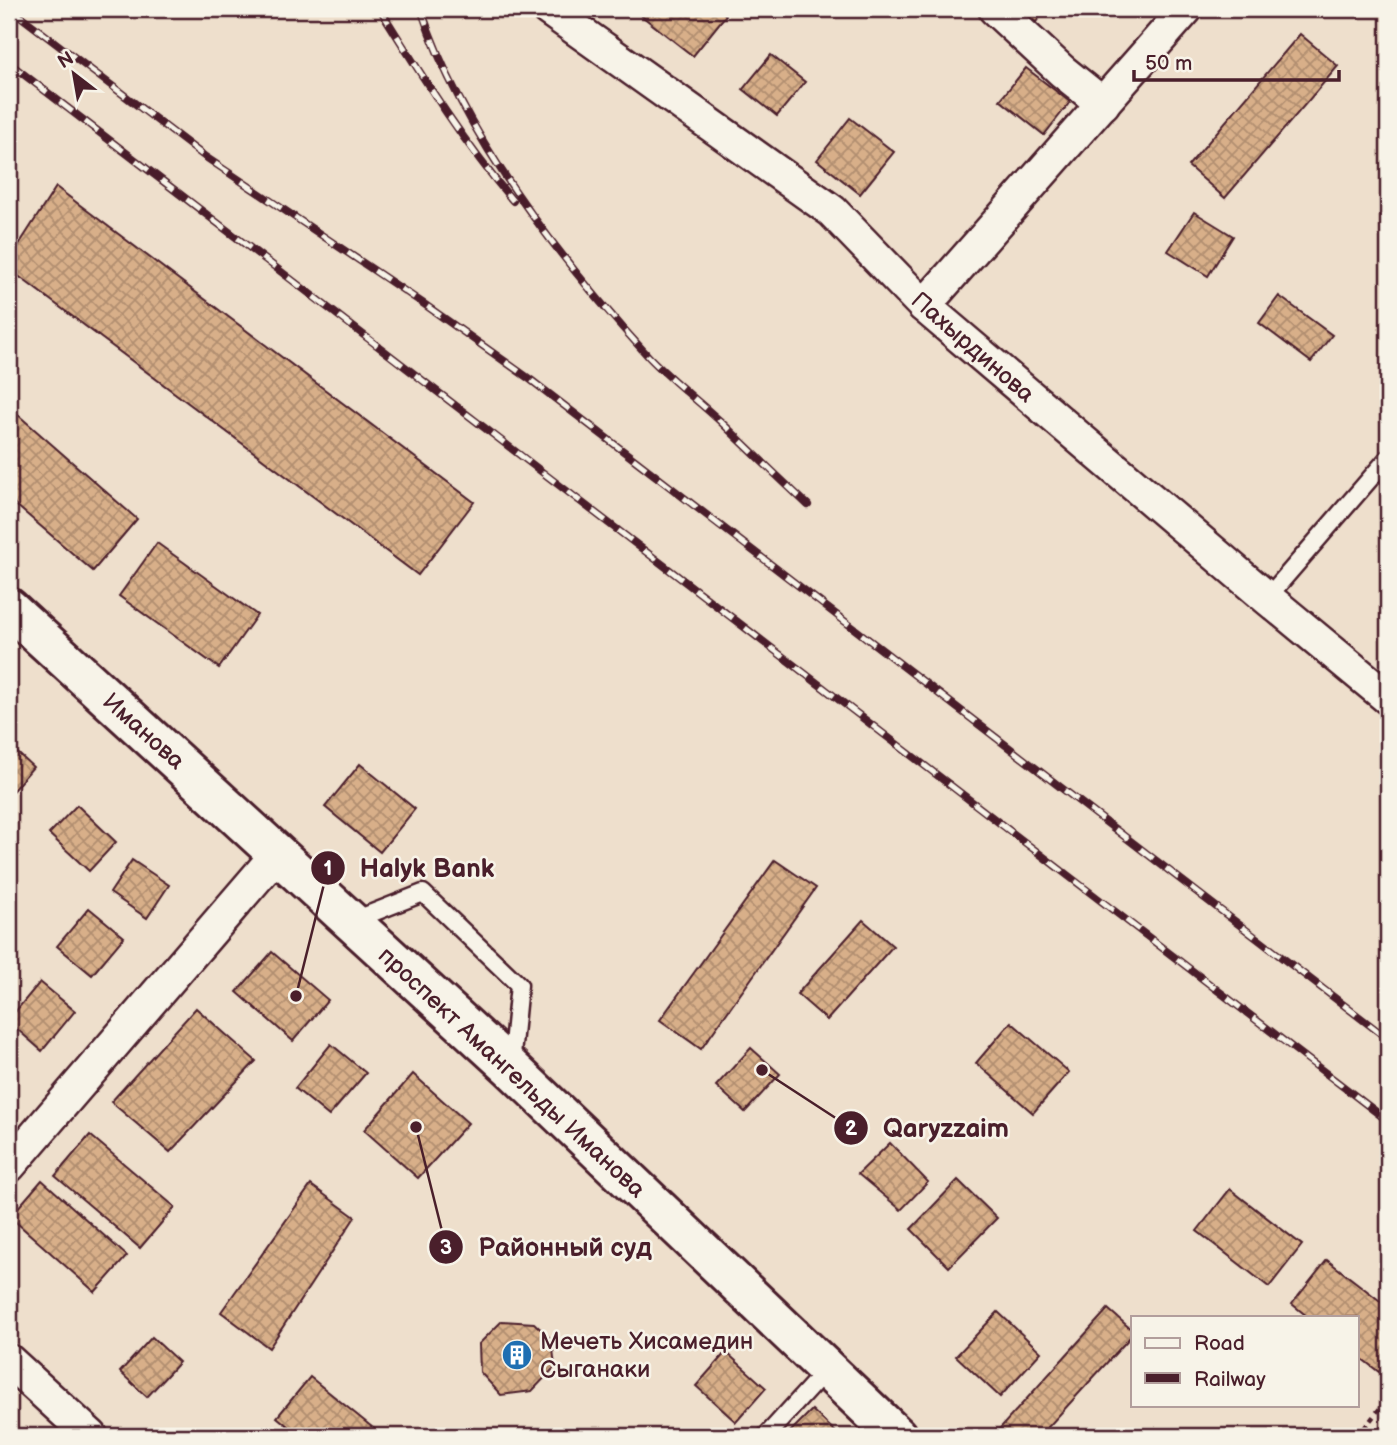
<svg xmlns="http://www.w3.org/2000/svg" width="1397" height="1445" font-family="'Balsamiq Sans',sans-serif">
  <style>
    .building { fill: url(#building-cross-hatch); stroke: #4a1f2b; stroke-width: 2 }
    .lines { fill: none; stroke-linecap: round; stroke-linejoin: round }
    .lane-casing { stroke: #4a1f2b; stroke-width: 21 }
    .street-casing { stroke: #4a1f2b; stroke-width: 37 }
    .secondary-casing { stroke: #4a1f2b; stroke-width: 44 }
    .path { stroke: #4a1f2b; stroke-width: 4.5; stroke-dasharray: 5 5; stroke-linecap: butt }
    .lane { stroke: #f7f3e8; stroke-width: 16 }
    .street { stroke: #f7f3e8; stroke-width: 32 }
    .secondary { stroke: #f7f3e8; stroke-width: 38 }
    .rail-casing { stroke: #4a1f2b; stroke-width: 8 }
    .rail { stroke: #f7f3e8; stroke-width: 5; stroke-dasharray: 16; stroke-linecap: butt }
    .labels { text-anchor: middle; stroke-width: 5; stroke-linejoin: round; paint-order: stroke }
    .street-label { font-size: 24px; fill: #4a1f2b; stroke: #f7f3e8 }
    .poi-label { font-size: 24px; fill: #4a1f2b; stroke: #f7f3e8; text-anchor: start }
    .leader { fill: none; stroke: #4a1f2b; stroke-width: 2.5 }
    .callout-dot { fill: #4a1f2b; stroke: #f7f3e8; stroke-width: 2.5 }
    .mark-label { font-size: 21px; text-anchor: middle; font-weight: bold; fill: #fff }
    .callout-label { font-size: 26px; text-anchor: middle; font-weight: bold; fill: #4a1f2b; stroke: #f7f3e8; stroke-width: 5; stroke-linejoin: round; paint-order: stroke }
  </style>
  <defs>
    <pattern id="building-cross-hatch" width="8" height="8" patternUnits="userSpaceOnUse" patternTransform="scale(1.75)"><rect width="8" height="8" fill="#d8af89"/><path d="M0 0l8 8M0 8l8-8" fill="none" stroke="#b18e70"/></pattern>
  </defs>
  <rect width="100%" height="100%" fill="#eedfcc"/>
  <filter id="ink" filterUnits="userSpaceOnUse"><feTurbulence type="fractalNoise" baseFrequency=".0143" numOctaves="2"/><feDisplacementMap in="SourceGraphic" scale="14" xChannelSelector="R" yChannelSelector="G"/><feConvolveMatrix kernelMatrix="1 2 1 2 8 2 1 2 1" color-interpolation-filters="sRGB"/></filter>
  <g filter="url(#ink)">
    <g class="building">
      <polygon points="641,9 719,9 726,15 693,56 638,13"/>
      <polygon points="1020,9 1046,9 1036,22"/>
      <polygon points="1300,34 1338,66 1225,198 1188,166"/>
      <polygon points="771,55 805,82 777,116 743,89"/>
      <polygon points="1026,68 1070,102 1044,135 1000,100"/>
      <polygon points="850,118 894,152 860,194 817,160"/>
      <polygon points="56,187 474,502 418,575 9,269 9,260"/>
      <polygon points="1194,212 1233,236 1208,276 1168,251"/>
      <polygon points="1279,296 1332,335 1311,362 1259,323"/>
      <polygon points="9,407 137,519 93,571 9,499"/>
      <polygon points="157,543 257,615 219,668 119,596"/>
      <polygon points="9,745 33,767 9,795"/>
      <polygon points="360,764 415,809 380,852 325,807"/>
      <polygon points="77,805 116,842 89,871 49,834"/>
      <polygon points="132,860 169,885 147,918 110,893"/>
      <polygon points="775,860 816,888 701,1049 660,1020"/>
      <polygon points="89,908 124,937 92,975 57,946"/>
      <polygon points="863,920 893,946 827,1020 797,994"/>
      <polygon points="272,952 328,1000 293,1041 237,992"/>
      <polygon points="40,982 75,1011 42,1051 9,1022 9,1019"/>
      <polygon points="196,1008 256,1061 170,1152 111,1102"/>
      <polygon points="1011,1022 1069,1072 1033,1113 976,1063"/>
      <polygon points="331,1044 366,1073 329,1116 295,1088"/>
      <polygon points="751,1048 780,1074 745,1112 716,1086"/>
      <polygon points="413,1074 468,1123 418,1178 364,1130"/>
      <polygon points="90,1135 175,1207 140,1248 55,1176"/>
      <polygon points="890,1143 928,1182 901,1210 858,1174"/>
      <polygon points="42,1180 127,1256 95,1292 10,1217"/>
      <polygon points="958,1180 997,1218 949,1267 911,1229"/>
      <polygon points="311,1185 355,1217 269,1348 221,1312"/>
      <polygon points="1230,1189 1302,1245 1269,1287 1197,1231"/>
      <polygon points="1327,1260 1388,1307 1388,1360 1379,1372 1357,1355 1357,1317 1308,1317 1292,1304"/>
      <polygon points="1108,1309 1133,1331 1133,1334 1040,1436 993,1436"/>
      <polygon points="998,1312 1041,1352 1000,1397 956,1356"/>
      <polygon points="502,1321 534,1323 552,1340 555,1367 532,1391 501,1395 480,1372 479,1344"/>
      <polygon points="152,1337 179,1362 147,1397 120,1372"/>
      <polygon points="726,1352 766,1388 736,1422 696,1386"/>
      <polygon points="310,1377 383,1436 300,1436 277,1417"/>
      <polygon points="812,1410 840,1436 786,1436"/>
    </g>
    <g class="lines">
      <g class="lane-casing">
        <g id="lane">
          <polyline points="1267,598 1388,458"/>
          <polyline points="352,921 423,893 519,985 511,1065"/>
          <polyline points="766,1436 826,1370"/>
        </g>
      </g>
      <g class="street-casing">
        <g id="street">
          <polyline points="548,9 832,211 924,306 1267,598 1388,698"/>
          <polyline points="995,9 1062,71 1103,104"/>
          <polyline points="924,306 1186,9"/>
          <polyline points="9,1166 278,853"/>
          <polyline points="9,1361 91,1436"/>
        </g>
      </g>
      <g class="secondary-casing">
        <polyline id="secondary" points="9,608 510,1067 897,1436"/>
      </g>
      <polyline class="path" points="1358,1436 1388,1398"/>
      <use href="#lane" class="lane"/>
      <use href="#street" class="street"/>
      <use href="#secondary" class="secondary"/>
      <g class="rail-casing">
        <g id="rail">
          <polyline points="11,9 204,156 424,304 531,380 1388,1039"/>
          <path d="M 380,9 C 422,76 462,141 513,201"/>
          <path d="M 421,9 C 462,134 560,260 649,357 C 671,380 696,399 720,421 C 749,449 778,477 808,505"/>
          <polyline points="9,63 1388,1121"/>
        </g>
      </g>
      <use href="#rail" class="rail"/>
    </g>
  </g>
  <defs>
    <g id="building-disc" transform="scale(1.575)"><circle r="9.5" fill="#1f6fb2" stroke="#f7f3e8"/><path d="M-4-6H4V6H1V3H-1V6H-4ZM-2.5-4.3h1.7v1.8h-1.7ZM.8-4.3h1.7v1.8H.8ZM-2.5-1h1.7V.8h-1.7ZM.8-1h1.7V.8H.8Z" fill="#fff"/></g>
  </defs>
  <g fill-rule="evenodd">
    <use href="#building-disc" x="517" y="1355"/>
  </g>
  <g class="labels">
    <g class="street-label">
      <text transform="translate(973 347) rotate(41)" y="8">Пахырдинова</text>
      <text transform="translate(144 731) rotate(42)" y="8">Иманова</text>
      <text transform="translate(512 1072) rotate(43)" y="8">проспект Амангельды Иманова</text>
    </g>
    <g class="poi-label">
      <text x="540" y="1349">Мечеть Хисамедин<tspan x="540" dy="28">Сыганаки</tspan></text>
    </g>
  </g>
  <path class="leader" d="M296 996L328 868M762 1070L851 1128M416 1127L446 1247"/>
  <g class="callout-dot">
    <circle cx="296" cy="996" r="7"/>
    <circle cx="762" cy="1070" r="7"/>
    <circle cx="416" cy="1127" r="7"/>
    <circle cx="328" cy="868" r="18"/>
    <circle cx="851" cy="1128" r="18"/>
    <circle cx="446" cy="1247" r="18"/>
  </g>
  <g class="mark-label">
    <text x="328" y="875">1</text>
    <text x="851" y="1135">2</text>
    <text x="446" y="1254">3</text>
  </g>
  <g class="callout-label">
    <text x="427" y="877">Halyk Bank</text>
    <text x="946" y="1137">Qaryzzaim</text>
    <text x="565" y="1256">Районный суд</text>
  </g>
  <rect width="1397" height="1445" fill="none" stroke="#f7f3e8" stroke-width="35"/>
  <rect x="18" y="18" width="1362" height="1410" fill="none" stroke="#4a1f2b" stroke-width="2.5" filter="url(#ink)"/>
  <rect x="1131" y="1316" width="228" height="91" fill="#f7f3e8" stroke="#b29e9c" stroke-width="2"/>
  <rect x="1145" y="1338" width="35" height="10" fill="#f7f3e8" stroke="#b29e9c" stroke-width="2"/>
  <text x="1194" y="1350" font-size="21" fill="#4a1f2b">Road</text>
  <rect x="1145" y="1373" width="35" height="10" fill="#4a1f2b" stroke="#b29e9c" stroke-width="2"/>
  <text x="1194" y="1386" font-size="21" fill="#4a1f2b">Railway</text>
  <g transform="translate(74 74) rotate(329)" stroke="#f7f3e8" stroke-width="5" paint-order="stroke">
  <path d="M0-5L12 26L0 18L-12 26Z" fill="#4a1f2b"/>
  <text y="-10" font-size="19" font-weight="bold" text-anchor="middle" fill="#4a1f2b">N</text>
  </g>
  <path d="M1134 70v10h205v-10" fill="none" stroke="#4a1f2b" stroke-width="3.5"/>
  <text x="1145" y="70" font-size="21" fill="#4a1f2b" stroke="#f7f3e8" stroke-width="5" paint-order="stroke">50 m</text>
</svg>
